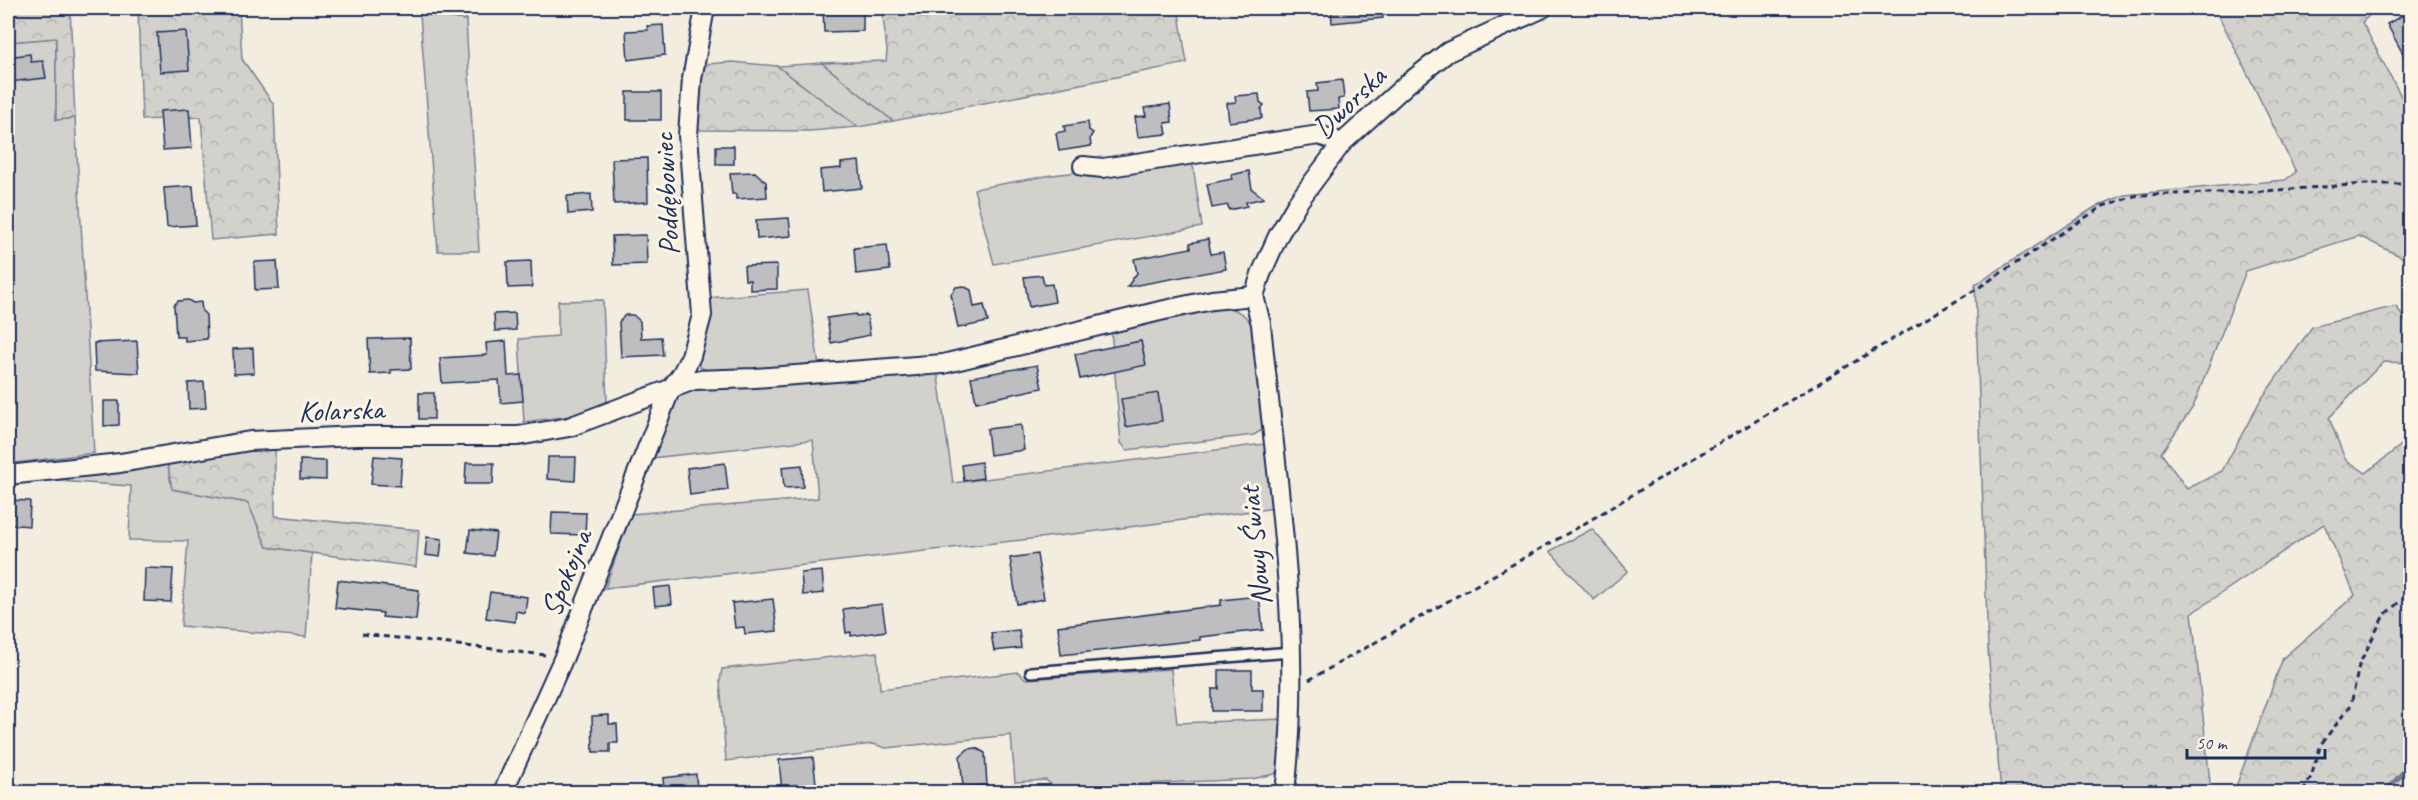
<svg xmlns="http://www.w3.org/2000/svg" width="2418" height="800" font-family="Caveat,sans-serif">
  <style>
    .grass { fill: #d3d1cc; stroke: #778095; stroke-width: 1.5 }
    .forest { fill: url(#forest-crowns); stroke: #778095; stroke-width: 1.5 }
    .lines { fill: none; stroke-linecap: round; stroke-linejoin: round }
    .stream { stroke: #707a91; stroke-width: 5 }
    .building { fill: #bebec0; stroke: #1b2f5e; stroke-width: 1.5 }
    .lane-casing { stroke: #1b2f5e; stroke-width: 14 }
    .street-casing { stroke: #1b2f5e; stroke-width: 22 }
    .path { stroke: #1b2f5e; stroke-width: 3; stroke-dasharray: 6 4.5; stroke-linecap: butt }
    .lane { stroke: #fcf5e5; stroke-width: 9 }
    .street { stroke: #fcf5e5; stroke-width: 18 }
    .labels { text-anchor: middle; stroke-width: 6; stroke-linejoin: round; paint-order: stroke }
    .street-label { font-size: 30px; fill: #1b2f5e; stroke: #fcf5e5 }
  </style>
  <defs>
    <pattern id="forest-crowns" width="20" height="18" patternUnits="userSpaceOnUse" patternTransform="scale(1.5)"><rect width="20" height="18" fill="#d3d1cc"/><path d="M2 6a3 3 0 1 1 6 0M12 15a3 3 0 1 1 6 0" fill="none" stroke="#b5b4b2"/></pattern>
  </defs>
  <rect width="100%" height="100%" fill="#f3ede0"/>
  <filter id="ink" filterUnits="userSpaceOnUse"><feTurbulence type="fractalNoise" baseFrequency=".0167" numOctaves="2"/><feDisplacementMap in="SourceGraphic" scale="12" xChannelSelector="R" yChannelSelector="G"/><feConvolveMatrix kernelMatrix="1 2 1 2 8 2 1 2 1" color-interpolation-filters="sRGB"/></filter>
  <g filter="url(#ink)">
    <g class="grass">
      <polygon points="420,14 466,20 479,251 438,251"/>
      <polygon points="56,38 56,120 75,118 94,453 8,464 8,42"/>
      <polygon points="822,63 893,121 858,127 777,66"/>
      <polygon points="1192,159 1202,227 994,264 974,189 1052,175"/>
      <polygon points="808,290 819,366 711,372 700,367 698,361 707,298"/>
      <polygon points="603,300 607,403 570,416 524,422 519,339 558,336 558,301"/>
      <path d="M 1213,305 C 1233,308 1245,311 1255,329 L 1264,422 L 1262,430 L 1254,435 L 1127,450 L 1121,443 L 1111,330 Z"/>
      <polygon points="937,369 953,483 1264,444 1267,450 1275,508 1082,533 605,588 631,514 818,498 813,440 651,458 674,401 688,388"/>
      <polygon points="167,460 172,489 248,503 267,547 312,553 306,637 181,626 188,541 129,540 131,486 27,479"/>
      <polygon points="1592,529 1628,571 1594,600 1550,551"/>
      <polygon points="877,652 880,689 1018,672 1026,679 1171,669 1177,723 1283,719 1280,769 1274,774 1252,779 1055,788 1046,780 1015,782 1011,735 886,748 873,744 726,761 720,681 722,669"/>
    </g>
    <g class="forest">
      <polygon points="8,8 70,8 75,118 56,120 56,38 8,42"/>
      <polygon points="138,8 239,8 242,59 274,105 279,234 211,240 201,117 142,120"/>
      <polygon points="420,8 465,8 466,20 420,14"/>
      <polygon points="882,8 1178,8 1187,63 893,121 822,63 886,61 887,51"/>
      <polygon points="2215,8 2281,8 2283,10 2287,8 2378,8 2362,22 2403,100 2410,105 2410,261 2359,236 2246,271 2193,407 2161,453 2187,489 2222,471 2260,401 2312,327 2396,306 2410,329 2410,363 2383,362 2329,418 2345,459 2366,473 2410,438 2410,792 2234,792 2283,658 2355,595 2324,524 2192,613 2211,792 2001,792 1988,650 1975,285 2095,207 2124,195 2285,180 2296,172"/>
      <polygon points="732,62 777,66 858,127 810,131 701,130 693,122 699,72 708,64"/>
      <polygon points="275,444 275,516 419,530 416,567 267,547 248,503 172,489 167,460"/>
    </g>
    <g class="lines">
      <polyline class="stream" points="2385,792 2410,765"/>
    </g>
    <g class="building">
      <polygon points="823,8 863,8 863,31 824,32"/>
      <polygon points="1331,8 1382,8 1383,18 1332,23"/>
      <polygon points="2410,11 2410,67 2387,24"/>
      <polygon points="663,25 665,55 628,60 626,31 648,30 647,26"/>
      <polygon points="186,31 189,70 160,72 157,33"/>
      <polygon points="30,54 31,62 43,61 46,78 8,82 8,57"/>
      <polygon points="1342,80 1344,98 1338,99 1339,109 1309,111 1307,92 1318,91 1317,83"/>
      <rect x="627" y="92" width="34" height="28"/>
      <polygon points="1259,94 1260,102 1264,105 1261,109 1262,118 1229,122 1227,103 1236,102 1235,96"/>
      <polygon points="1170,104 1172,122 1165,123 1167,134 1138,137 1135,117 1146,116 1144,108"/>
      <polygon points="189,109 192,148 163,150 160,111"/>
      <polygon points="1088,122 1089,130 1093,133 1090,138 1091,146 1059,151 1056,133 1065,131 1064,126"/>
      <rect x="716" y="146" width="18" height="18"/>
      <polygon points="647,158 648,202 614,204 612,159"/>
      <polygon points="859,161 862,188 822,192 820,170 841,168 841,163"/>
      <polygon points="1249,171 1252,189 1264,198 1246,202 1247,206 1229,210 1228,205 1212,208 1207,184 1232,179 1231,175"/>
      <polygon points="755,172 766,182 767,197 736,199 736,194 732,194 730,173"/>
      <polygon points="193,186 196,225 167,227 164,188"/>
      <polygon points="591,194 592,212 568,214 567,196"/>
      <polygon points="789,218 791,236 757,239 756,220"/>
      <polygon points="646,235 647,264 613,265 612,236"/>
      <polygon points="1208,239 1211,254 1223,252 1226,269 1127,287 1137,273 1134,259 1191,248 1190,243"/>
      <polygon points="887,245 890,270 856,274 854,248"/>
      <polygon points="277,261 279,289 255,290 254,262"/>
      <polygon points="531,261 532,287 508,288 507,262"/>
      <polygon points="777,265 777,289 750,290 750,280 745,280 744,266"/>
      <polygon points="1042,275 1044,285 1052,284 1055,302 1029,307 1024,277"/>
      <polygon points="963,286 971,290 974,307 984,305 988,322 958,328 951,294 956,287"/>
      <polygon points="188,300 193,303 201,302 202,311 206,315 207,339 185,341 185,337 176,337 174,305 178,301"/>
      <polygon points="515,313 516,330 495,331 494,314"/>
      <polygon points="856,314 856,316 867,315 870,335 831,343 827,318"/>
      <polygon points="625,315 633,315 640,321 641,338 661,337 663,355 621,357 619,322"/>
      <polygon points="410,338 411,369 391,370 391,373 370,374 368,339"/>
      <polygon points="137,341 139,373 95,371 94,343"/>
      <polygon points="506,341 508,376 521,375 523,401 501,403 499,380 442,383 440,358 487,355 486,343"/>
      <polygon points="1141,341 1146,365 1080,379 1075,354"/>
      <polygon points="253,348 254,373 234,374 233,349"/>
      <polygon points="1037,365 1042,388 976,402 971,377"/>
      <polygon points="204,382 206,408 189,409 188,383"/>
      <rect x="419" y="393" width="15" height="26"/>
      <polygon points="1158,393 1162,421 1126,427 1121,399"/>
      <polygon points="104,401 119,401 119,425 104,426"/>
      <polygon points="1021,425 1024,450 990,455 987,429"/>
      <polygon points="374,456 402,458 400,486 371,484"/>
      <polygon points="548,457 576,457 575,481 547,479"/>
      <polygon points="300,460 326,461 326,480 300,479"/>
      <polygon points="981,462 983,478 964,481 962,465"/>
      <polygon points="466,463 494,463 493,484 465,484"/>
      <polygon points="725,463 728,490 690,495 687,468"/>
      <polygon points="802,465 803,487 784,488 782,467"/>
      <polygon points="8,500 30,501 29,526 8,524"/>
      <polygon points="552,512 586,513 585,535 551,534"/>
      <polygon points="470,530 496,533 493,556 467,553"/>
      <polygon points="427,537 442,539 440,557 425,555"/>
      <polygon points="1037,554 1044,599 1017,604 1010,558"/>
      <polygon points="145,568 173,569 171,602 144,601"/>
      <polygon points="822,571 824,593 803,595 801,573"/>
      <polygon points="338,580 419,590 416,620 382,617 383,613 335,608"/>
      <polygon points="670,586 672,604 655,606 653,588"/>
      <polygon points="490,592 527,597 525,613 516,611 515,622 486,618"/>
      <polygon points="1259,596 1263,630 1200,637 1200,640 1061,655 1058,626 1221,605 1221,600"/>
      <polygon points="773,599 777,631 745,634 744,627 735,628 732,603"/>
      <polygon points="882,604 886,631 851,636 851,632 846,633 843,609"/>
      <polygon points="1019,630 1021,648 994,651 991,633"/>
      <polygon points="1219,670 1252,670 1252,689 1263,689 1263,711 1212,711 1212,689 1219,689"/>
      <polygon points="609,715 609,724 617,724 618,743 610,743 610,752 593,752 592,716"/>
      <polygon points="976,748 985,753 987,785 963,787 960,756 968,749"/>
      <polygon points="813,757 817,792 782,792 779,760"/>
      <polygon points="696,774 697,792 664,792 663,778"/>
    </g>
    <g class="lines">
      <g class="lane-casing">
        <polyline id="lane" points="1031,672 1292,652"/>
      </g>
      <g class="street-casing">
        <g id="street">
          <polyline points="1083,166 1103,168 1319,135 1342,143"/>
          <path d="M 1254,296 L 1261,324 C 1276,480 1304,636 1285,792"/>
          <polyline points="1254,296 1261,274 1278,236 1298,202 1342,143 1407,84 1448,52 1543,8"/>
          <polyline points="8,475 120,463 250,441 357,436 518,436 569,427 694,380 755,378 943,364 1160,311 1212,300 1254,296"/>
          <polyline points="503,792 564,657 671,388 681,375 691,356 702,315 688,135 692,79 705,8"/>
        </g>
      </g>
      <g class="path">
        <polyline points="362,634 545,655"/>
        <polyline points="1309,680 1577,528 1978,288 2103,206 2138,195 2249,192 2366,184 2410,184"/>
        <polyline points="2303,792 2311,777 2321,744 2351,705 2359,665 2384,615 2410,593"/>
      </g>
      <use href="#lane" class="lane"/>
      <use href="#street" class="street"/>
    </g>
  </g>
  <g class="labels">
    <g class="street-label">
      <text transform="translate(1349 102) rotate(-44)" y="10">Dworska</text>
      <text transform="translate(666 194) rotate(-93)" y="10">Poddębowiec</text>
      <text transform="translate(341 410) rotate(-2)" y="10">Kolarska</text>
      <text transform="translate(1255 546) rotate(-96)" y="10">Nowy Świat</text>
      <text transform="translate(566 573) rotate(-68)" y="10">Spokojna</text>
    </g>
  </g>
  <rect width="2418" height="800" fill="none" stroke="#fcf5e5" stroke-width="30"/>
  <rect x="15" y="15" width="2388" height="770" fill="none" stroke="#1b2f5e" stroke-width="2" filter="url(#ink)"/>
  <path d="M2187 749v9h138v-9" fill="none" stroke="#1b2f5e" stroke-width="3"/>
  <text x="2196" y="749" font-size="18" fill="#1b2f5e" stroke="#fcf5e5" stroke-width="4.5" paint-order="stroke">50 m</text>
</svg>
